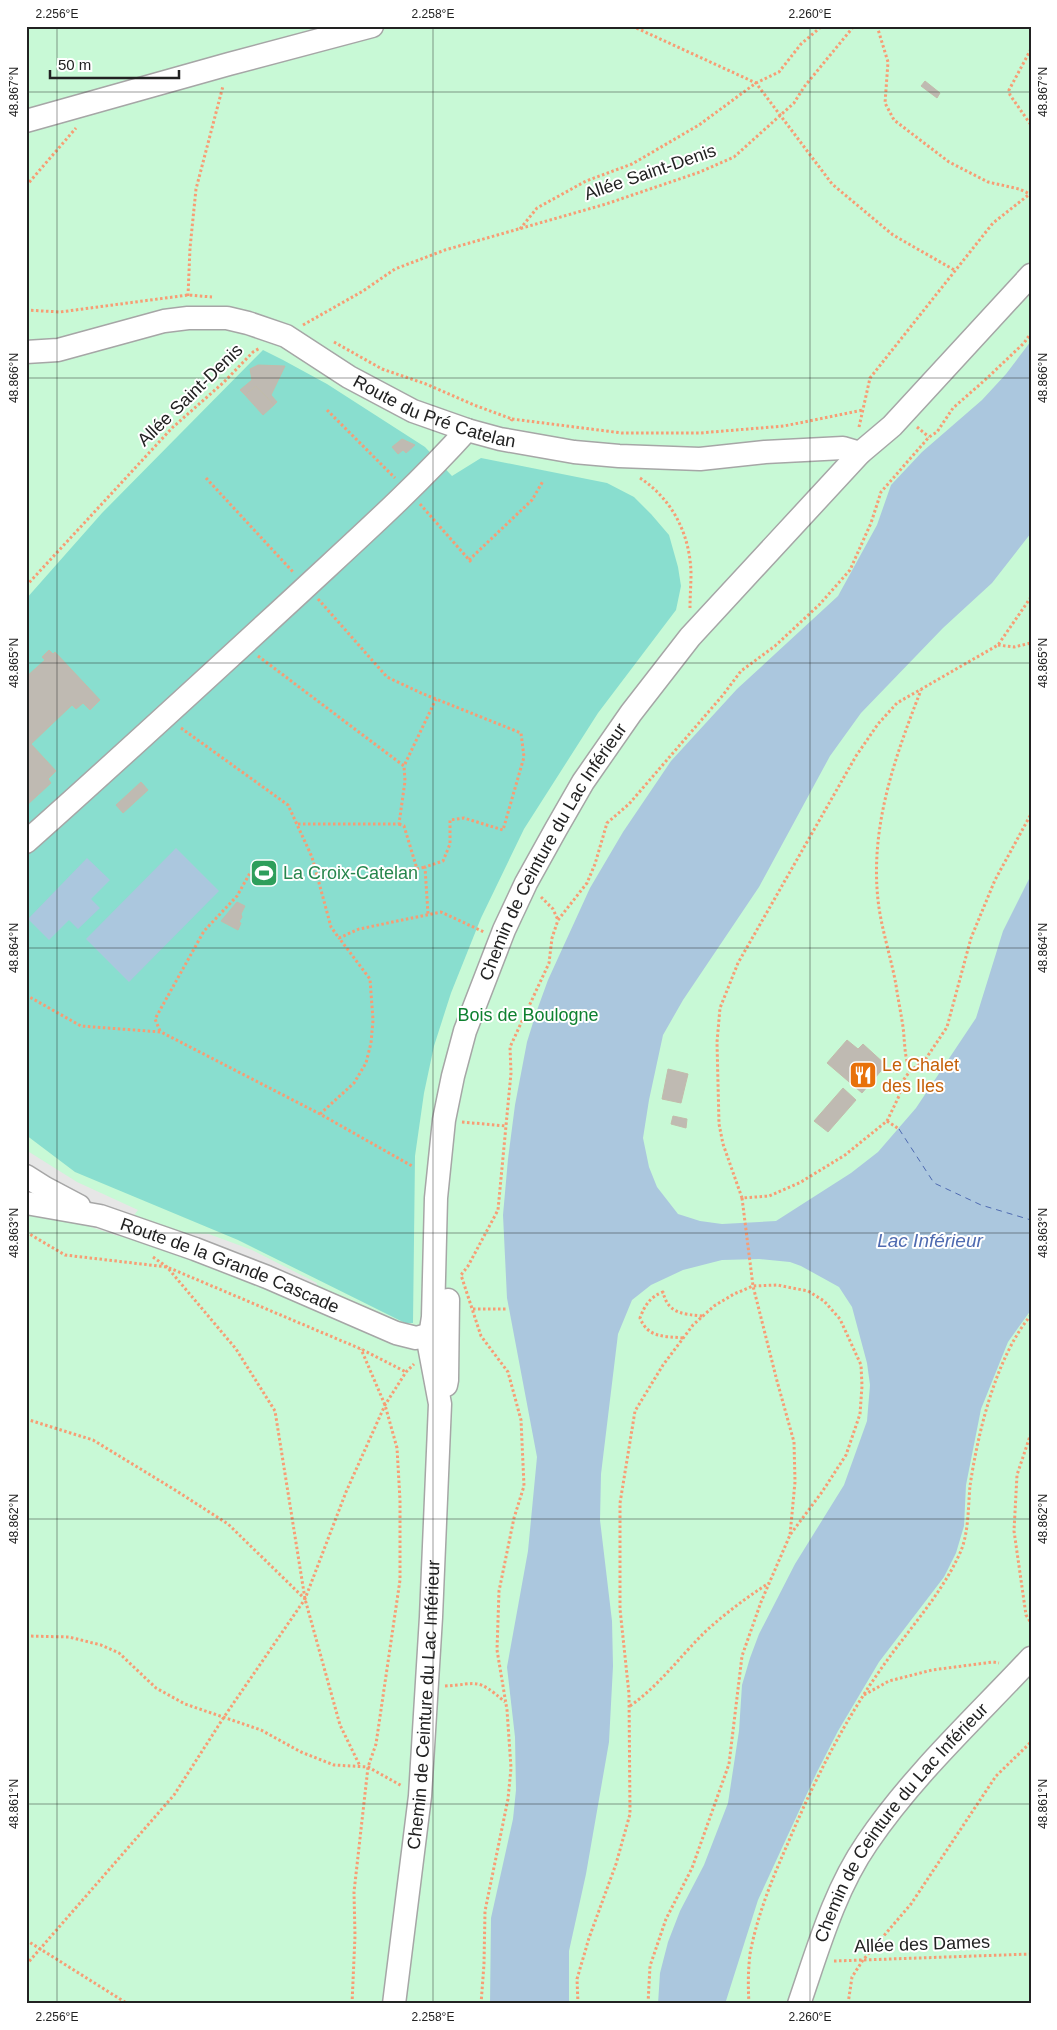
<svg xmlns="http://www.w3.org/2000/svg" width="1057" height="2030" font-family="Helvetica,sans-serif">
  <style>
    .park { fill: #c8f9d6 }
    .pitch { fill: #89decf }
    .parking { fill: #e6e6e6 }
    .water { fill: #abc7de }
    .lines { fill: none; stroke-linecap: round; stroke-linejoin: round }
    .ferry { stroke: #4f6bb1; stroke-width: 1; stroke-dasharray: 6 5; stroke-linecap: butt }
    .building { fill: #bfbab2; stroke: #c3bbab }
    .minor-casing { stroke: #a6a6a6; stroke-width: 25 }
    .path { stroke: #f79d74; stroke-width: 3; stroke-dasharray: 2.5 2.5; stroke-linecap: butt }
    .minor { stroke: #fff; stroke-width: 22 }
    .ticks { fill: none; stroke: #222; stroke-width: 1; stroke-opacity: 0.45 }
    .labels { text-anchor: middle; stroke-width: 4; stroke-linejoin: round; paint-order: stroke }
    .street-label { font-size: 18px; fill: #222; stroke: #fff }
    .leisure-label { font-size: 18px; fill: #27864d; stroke: #fff; text-anchor: start }
    .park-label { font-size: 18px; fill: #0e8130; stroke: #fff }
    .food-label { font-size: 18px; fill: #c56008; stroke: #fff; text-anchor: start }
    .water-label { font-size: 19px; font-style: italic; fill: #4f6bb1; stroke: #fff }
    .neatline { fill: none; stroke: #222; stroke-width: 2 }
    .ticks-label { font-size: 12px; text-anchor: middle; fill: #222 }
  </style>
  <rect width="100%" height="100%" fill="#f2f0e9"/>
  <rect class="park" x="26" y="26" width="1005" height="1978"/>
  <polygon class="pitch" points="263,350 283,360 327,384 425,447 452,476 481,458 607,483 634,497 651,514 669,535 678,567 681,586 676,610 598,713 524,829 481,918 451,993 434,1046 424,1093 415,1156 413,1323 405,1323 238,1240 75,1172 26,1135 26,599 102,513"/>
  <g class="parking">
    <polygon points="26,1150 77,1182 138,1210 118,1236 61,1217 26,1194"/>
    <polygon points="183,1233 209,1234 252,1250 317,1283 315,1293 381,1327 373,1336 179,1249"/>
  </g>
  <g class="water">
    <polygon points="1031,341 1031,533 992,583 943,628 861,713 830,756 759,887 683,1000 663,1035 649,1100 643,1138 649,1167 657,1187 678,1214 700,1221 722,1224 776,1221 851,1173 878,1152 916,1108 976,1018 1003,931 1031,875 1031,1310 1008,1342 981,1409 966,1485 964,1526 956,1553 944,1577 879,1662 838,1731 817,1772 758,1900 725,2004 658,2004 660,1973 668,1942 680,1911 704,1865 728,1803 739,1731 742,1685 750,1658 759,1634 795,1564 844,1485 867,1421 870,1385 867,1363 852,1307 839,1287 801,1266 790,1262 759,1259 722,1260 683,1270 651,1285 632,1300 618,1334 601,1474 600,1520 612,1621 613,1666 609,1742 586,1874 569,1951 569,2004 490,2004 491,1918 513,1819 516,1790 515,1737 507,1667 528,1551 537,1457 507,1298 503,1215 508,1159 515,1105 527,1042 536,1013 548,980 590,888 623,832 671,761 737,689 838,596 877,525 891,485 922,452 982,400 1006,374"/>
    <polygon points="176,848 219,891 129,982 86,939"/>
    <polygon points="87,858 110,880 91,899 100,908 78,929 69,920 49,940 28,919"/>
  </g>
  <g class="lines">
    <polyline class="ferry" points="899,1129 934,1183 981,1205 1031,1220"/>
  </g>
  <g class="building">
    <polygon points="925,81 940,93 937,98 921,86"/>
    <polygon points="258,365 285,366 271,395 277,402 274,405 256,386 245,395 240,390 252,380 250,369"/>
    <polygon points="256,386 274,405 263,415 245,395"/>
    <polygon points="402,439 415,445 406,453 403,450 398,454 392,447"/>
    <polygon points="49,650 53,654 55,652 100,700 90,710 83,703 76,709 72,705 31,744 56,771 48,779 51,783 26,806 26,677 45,660 42,657"/>
    <polygon points="141,782 148,790 123,813 116,805"/>
    <polygon points="237,902 245,906 241,914 242,917 239,922 241,923 238,930 221,921"/>
    <polygon points="847,1040 858,1049 863,1044 886,1065 862,1093 827,1063"/>
    <polygon points="668,1069 688,1074 681,1103 662,1099"/>
    <polygon points="843,1088 856,1100 828,1132 814,1121"/>
    <polygon points="673,1116 687,1119 686,1128 671,1124"/>
  </g>
  <g class="lines">
    <g class="minor-casing">
      <g id="minor">
        <polyline points="26,121 229,64 372,26"/>
        <path id="s1" d="M 26,352 L 58,350 L 164,321 L 188,318 L 227,318 L 248,323 L 286,336 L 349,377 L 413,411 L 467,430 L 500,439 L 574,452 L 619,456 L 700,459 L 765,452 L 843,448 L 860,453"/>
        <path d="M 26,842 C 116,762 205,680 294,598 C 353,543 413,490 467,430"/>
        <polyline points="26,1176 45,1188 79,1206"/>
        <path id="s2" d="M 26,1203 L 100,1216 L 195,1249 L 267,1277 L 396,1333 L 416,1338 L 427,1335"/>
        <polyline points="446,1385 447,1380 448,1300"/>
        <path id="s3" d="M 394,2004 L 420,1796 L 431,1617 L 440,1404 L 427,1335 L 431,1330 L 433,1317 L 436,1198 L 444,1120 L 453,1076 L 465,1031 L 504,930 L 526,883 L 556,829 L 583,782 L 631,713 L 690,637 L 860,453 L 892,426 L 1031,275"/>
        <path id="s4" d="M 799,2004 C 818,1949 834,1891 867,1843 C 913,1775 975,1718 1031,1658"/>
      </g>
    </g>
    <g class="path">
      <polyline points="632,26 756,83 832,184 893,235 956,271"/>
      <polyline points="877,26 888,62 885,103 894,120 949,162 988,182 1019,189 1030,194"/>
      <polyline points="1031,49 1009,90 1010,95 1031,125"/>
      <polyline points="26,186 76,128"/>
      <polyline points="520,229 537,208 586,181 632,164 699,125 756,83 779,72 801,44 822,26"/>
      <polyline points="188,296 190,248 196,189 223,86"/>
      <polyline points="26,310 60,312 188,295 212,297"/>
      <polyline points="303,325 363,291 395,269 445,250 606,204 700,172 734,157 794,103 804,87 854,26"/>
      <polyline points="334,342 382,369 426,384 474,405 512,419 511,421"/>
      <polyline points="327,410 395,478"/>
      <polyline points="512,419 622,433 700,433 784,426 863,410"/>
      <polyline points="859,427 870,378 993,223 1031,193"/>
      <polyline points="917,427 929,437"/>
      <polyline points="206,478 294,573"/>
      <path d="M 640,478 C 672,499 690,534 691,573 C 691,585 690,596 690,608"/>
      <polyline points="420,504 471,562"/>
      <polyline points="469,560 532,500 543,481"/>
      <polyline points="26,586 172,428 224,382 253,352 260,348"/>
      <polyline points="1031,597 998,645 897,703 878,724 856,756 738,963 720,1008 717,1042 719,1124 723,1144 742,1198 769,1196 801,1182 845,1155 887,1121 899,1096 902,1082 910,1071 925,1060 947,1027 971,938 995,880 1031,814"/>
      <polyline points="318,599 387,677 421,693 521,733 524,757 503,830 464,818 450,820 450,844 443,861 425,867 428,914"/>
      <polyline points="998,645 1014,647 1031,643"/>
      <polyline points="258,656 404,766 436,699"/>
      <polyline points="181,728 288,805 312,857 331,927 339,938 359,929 441,912 484,932"/>
      <polyline points="298,824 399,824 405,781 404,766"/>
      <polyline points="399,824 404,826 417,869 425,867"/>
      <polyline points="541,897 553,909 558,920"/>
      <polyline points="26,995 81,1026 161,1032 320,1114 412,1166"/>
      <polyline points="160,1031 155,1019 204,931 237,896 250,873"/>
      <path d="M 910,1071 C 904,1056 905,1042 903,1027 C 901,1013 898,999 896,985 C 891,957 881,928 878,900 C 870,826 895,757 921,690"/>
      <polyline points="320,1114 354,1083 366,1063 371,1043 373,1020 370,979 339,938"/>
      <polyline points="887,1121 899,1129"/>
      <polyline points="462,1122 506,1126"/>
      <polyline points="742,1198 753,1286 777,1381 794,1442 795,1482 790,1535"/>
      <polyline points="26,1232 65,1255 167,1267 361,1349 406,1372"/>
      <polyline points="153,1257 167,1267 236,1349 275,1411 305,1599 340,1725 360,1766"/>
      <polyline points="473,1309 506,1309"/>
      <path d="M 683,1338 C 664,1336 648,1338 640,1318 C 645,1305 650,1297 663,1292 C 668,1314 683,1314 703,1316"/>
      <polyline points="26,1419 93,1440 175,1490 228,1524 305,1599"/>
      <polyline points="1031,1433 1017,1475 1014,1531 1026,1615 1031,1623"/>
      <polyline points="26,1636 69,1637 101,1645 119,1653 156,1688 185,1704 261,1730 301,1752 334,1765 368,1767 402,1786"/>
      <path d="M 445,1686 C 479,1684 476,1677 505,1702"/>
      <polyline points="864,1695 889,1681 932,1670 993,1662 999,1663"/>
      <path d="M 630,1706 C 660,1685 681,1655 707,1630 C 726,1613 747,1597 769,1583"/>
      <polyline points="26,1940 128,2004"/>
      <polyline points="834,1961 1031,1954"/>
      <polyline points="26,1965 174,1795 224,1717 305,1599 346,1492 385,1405 406,1372 414,1364"/>
      <polyline points="352,2004 355,1936 354,1892 368,1767 376,1744 400,1580 400,1500 397,1448 385,1405 361,1349"/>
      <polyline points="481,2004 484,1964 485,1911 508,1799 511,1768 507,1710 497,1650 499,1591 514,1518 524,1486 521,1420 508,1372 481,1336 461,1275 468,1266 498,1210 511,1073 510,1047 549,963 552,938 558,920 587,883 595,864 607,823 629,804 723,695 741,671 775,646 819,605 850,570 871,523 881,492 929,437 937,432 953,408 985,380 1024,343 1031,333"/>
      <polyline points="578,2004 577,1979 589,1938 616,1864 630,1814 629,1694 620,1609 620,1503 635,1411 663,1365 693,1325 714,1306 734,1294 753,1286 777,1285 808,1291 824,1301 840,1319 861,1365 862,1386 860,1414 846,1455 822,1492 790,1535 761,1602 742,1656 729,1764 692,1868 666,1919 650,1966 648,2004"/>
      <path d="M 749,2004 C 748,1987 748,1971 750,1954 C 757,1916 772,1879 788,1843 C 814,1781 844,1721 883,1666 C 909,1629 941,1595 960,1553 C 969,1533 968,1507 970,1486 C 978,1432 996,1357 1031,1315"/>
      <polyline points="848,2004 852,1977 863,1960 911,1904 996,1776 1031,1742"/>
    </g>
    <use href="#minor" class="minor"/>
  </g>
  <path class="ticks" d="M 57,26 L 57,2004M 433,26 L 433,2004M 810,26 L 810,2004M 26,92 L 1031,92M 26,378 L 1031,378M 26,663 L 1031,663M 26,948 L 1031,948M 26,1233 L 1031,1233M 26,1519 L 1031,1519M 26,1804 L 1031,1804"/>
  <defs>
    <g id="stadium-square" transform="scale(1.4375)"><rect x="-9" y="-9" width="18" height="18" rx="4" fill="#2e9e5b" stroke="#fff"/><path d="M0-5a6.5 5 0 1 0 0 10a6.5 5 0 1 0 0-10ZM-3.5-1.8h7v3.6h-7Z" fill="#fff"/></g>
    <g id="restaurant-square" transform="scale(1.4375)"><rect x="-9" y="-9" width="18" height="18" rx="4" fill="#e8710a" stroke="#fff"/><path d="M-5-6h1v4h1v-4h1v4h1v-4h1v5L-1.5 .5V6h-2V.5L-5-1ZM5-6V6H3V1.5H1.5Q1.5-4 5-6Z" fill="#fff"/></g>
  </defs>
  <g fill-rule="evenodd">
    <use href="#stadium-square" x="264" y="873"/>
    <use href="#restaurant-square" x="863" y="1075"/>
  </g>
  <g class="labels">
    <g class="street-label">
      <text transform="translate(650 172) rotate(-19)" y="6">Allée Saint-Denis</text>
      <text transform="translate(190 395) rotate(-44)" y="6">Allée Saint-Denis</text>
      <text dy="6" stroke="none"><textPath href="#s1" startOffset="435">Route du Pré Catelan</textPath></text>
      <text dy="6" stroke="none"><textPath href="#s3" startOffset="1181">Chemin de Ceinture du Lac Inférieur</textPath></text>
      <text dy="6" stroke="none"><textPath href="#s2" startOffset="214">Route de la Grande Cascade</textPath></text>
      <text dy="6" stroke="none"><textPath href="#s3" startOffset="301">Chemin de Ceinture du Lac Inférieur</textPath></text>
      <text dy="6" stroke="none"><textPath href="#s4" startOffset="211">Chemin de Ceinture du Lac Inférieur</textPath></text>
      <text transform="translate(922 1944) rotate(-2)" y="6">Allée des Dames</text>
    </g>
    <g class="leisure-label">
      <text x="283" y="879">La Croix-Catelan</text>
    </g>
    <g class="park-label">
      <text x="528" y="1021">Bois de Boulogne</text>
    </g>
    <g class="food-label">
      <text x="882" y="1071">Le Chalet<tspan x="882" dy="21">des Iles</tspan></text>
    </g>
    <g class="water-label">
      <text x="930" y="1247">Lac Inférieur</text>
    </g>
  </g>
  <rect width="1057" height="2030" fill="none" stroke="#ffffff" stroke-width="55"/>
  <path d="M50 70v8h129v-8" fill="none" stroke="#222222" stroke-width="2.5"/>
  <text x="58" y="70" font-size="15" fill="#222222" stroke="#ffffff" stroke-width="4" paint-order="stroke">50 m</text>
  <rect x="28" y="28" width="1002" height="1974" class="neatline"/>
  <g class="ticks-label">
    <text x="57" y="18">2.256°E</text>
    <text x="433" y="18">2.258°E</text>
    <text x="810" y="18">2.260°E</text>
    <text transform="translate(14 92) rotate(-90)" y="4">48.867°N</text>
    <text transform="translate(1043 92) rotate(-90)" y="4">48.867°N</text>
    <text transform="translate(14 378) rotate(-90)" y="4">48.866°N</text>
    <text transform="translate(1043 378) rotate(-90)" y="4">48.866°N</text>
    <text transform="translate(14 663) rotate(-90)" y="4">48.865°N</text>
    <text transform="translate(1043 663) rotate(-90)" y="4">48.865°N</text>
    <text transform="translate(14 948) rotate(-90)" y="4">48.864°N</text>
    <text transform="translate(1043 948) rotate(-90)" y="4">48.864°N</text>
    <text transform="translate(14 1233) rotate(-90)" y="4">48.863°N</text>
    <text transform="translate(1043 1233) rotate(-90)" y="4">48.863°N</text>
    <text transform="translate(14 1519) rotate(-90)" y="4">48.862°N</text>
    <text transform="translate(1043 1519) rotate(-90)" y="4">48.862°N</text>
    <text transform="translate(14 1804) rotate(-90)" y="4">48.861°N</text>
    <text transform="translate(1043 1804) rotate(-90)" y="4">48.861°N</text>
    <text x="57" y="2021">2.256°E</text>
    <text x="433" y="2021">2.258°E</text>
    <text x="810" y="2021">2.260°E</text>
  </g>
</svg>
